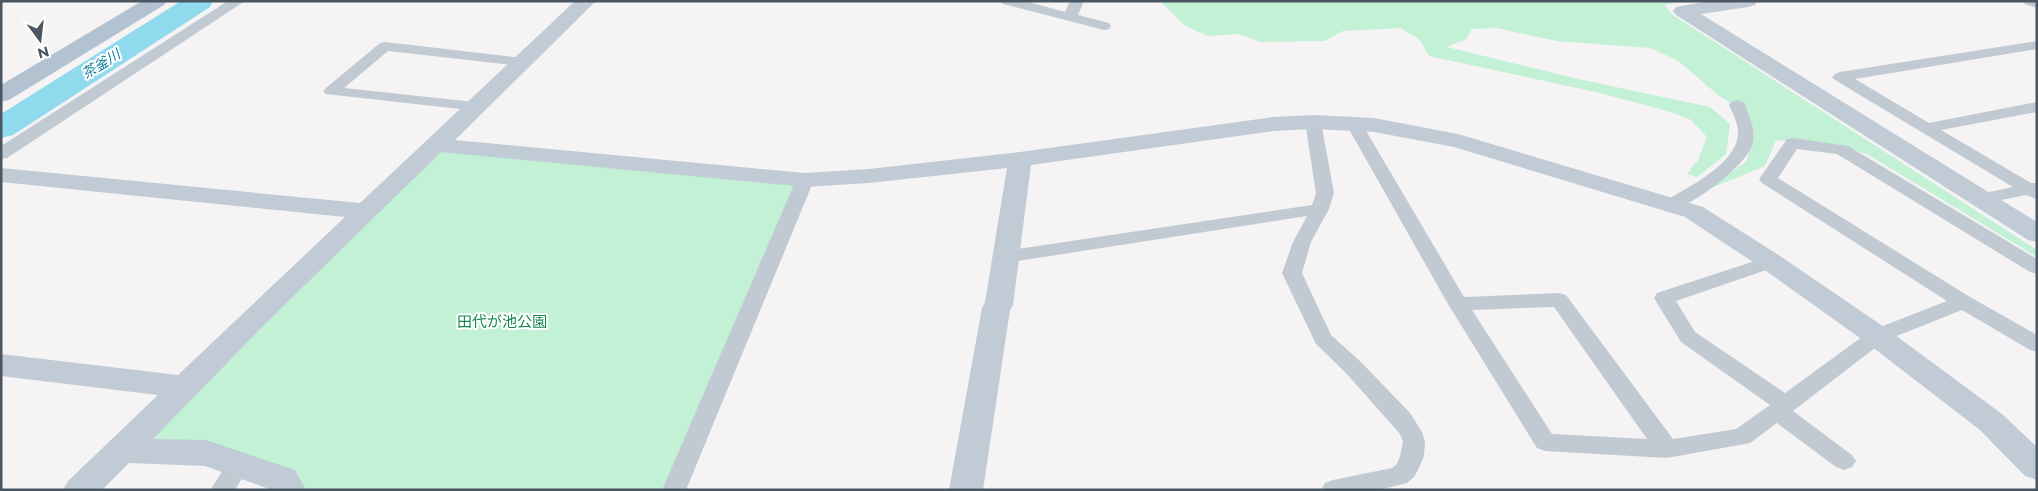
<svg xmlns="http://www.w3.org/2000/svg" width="2038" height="491" font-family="Montserrat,'Noto Sans JP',sans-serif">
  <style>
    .green { fill: #c3f1d5 }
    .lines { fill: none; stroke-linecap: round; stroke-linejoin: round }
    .river { fill: #90daee; fill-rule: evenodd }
    .street { fill: #c1cad2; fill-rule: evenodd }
    .secondary { fill: #c1cbd6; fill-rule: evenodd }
    .primary { fill: #b3c2d1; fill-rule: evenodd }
    .labels { text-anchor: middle; stroke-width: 4; stroke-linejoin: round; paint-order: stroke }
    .far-water-label { font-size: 14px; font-style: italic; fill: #0c7c9b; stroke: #fff }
    .park-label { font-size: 15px; fill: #17864f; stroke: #fff }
  </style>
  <rect width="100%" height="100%" fill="#f5f3f3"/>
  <g class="green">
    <polygon points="1160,1 1688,1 1664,5 1673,15 2037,250 2037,257 1867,154 1837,145 1776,140 1765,166 1711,188 1712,185 1746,162 1754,135 1746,113 1718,95 1677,60 1650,48 1557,41 1496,28 1472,29 1466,39 1447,47 1578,79 1710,107 1730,124 1726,154 1697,177 1687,174 1698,160 1707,137 1691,120 1671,112 1600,93 1429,56 1420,40 1400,28 1343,31 1324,41 1260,42 1238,34 1208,36 1184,25"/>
    <polygon points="440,148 799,182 664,490 302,490 137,444"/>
  </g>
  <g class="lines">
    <polygon class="river" points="181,1 213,1 210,7 13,135 1,138 1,114"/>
    <g class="street">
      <polygon points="228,1 245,1 7,158 1,159 1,146"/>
      <polygon points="1001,1 1025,1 1065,12 1070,1 1084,1 1078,15 1109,23 1111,26 1109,29 1104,30 1003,4"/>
      <polygon points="2023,1 2037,1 2037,8 2025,4"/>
      <polygon points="2037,41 2037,49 1855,79 1929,123 2037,102 2037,112 1941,130 2031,183 2037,183 2037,199 2026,195 1981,204 1975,203 1972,199 1975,195 2013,187 1835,80 1832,77 1835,74 1840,72"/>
      <polygon points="385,42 522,58 527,59 529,62 527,65 522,66 388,51 344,88 484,103 486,106 484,109 478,111 326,94 323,91 326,88 380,43"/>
      <path d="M 1737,100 L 1743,102 L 1745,105 C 1750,118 1757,132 1752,146 C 1745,166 1685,214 1665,209 L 1662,205 L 1665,201 C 1688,187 1735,165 1738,135 C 1739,125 1733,114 1729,105 L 1731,102 Z"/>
      <polygon points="1313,117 1319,119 1321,122 1334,193 1329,209 1311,242 1302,273 1331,335 1362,363 1410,413 1422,432 1425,442 1424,456 1418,470 1414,477 1407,483 1379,490 1321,490 1325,483 1333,480 1392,468 1397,464 1400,456 1403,442 1400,434 1346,373 1316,344 1282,273 1293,242 1307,216 1005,263 998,261 996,257 998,253 1005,251 1312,205 1316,193 1305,122 1307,119"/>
      <path d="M 1354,119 L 1360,121 L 1362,124 L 1464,297 L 1559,293 L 1566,295 L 1673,439 L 1736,429 L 1770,405 L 1681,342 L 1654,298 L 1657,293 L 1764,258 L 1771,256 L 1778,258 L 1781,262 L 1778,266 L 1676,301 L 1695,332 L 1785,393 L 1870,331 L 1947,301 L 1762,183 L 1759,179 L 1762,175 L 1787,139 L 1793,138 L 1848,146 L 2037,259 L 2037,274 L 2030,272 L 1837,154 L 1797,149 L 1778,178 L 1970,297 L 2037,335 L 2037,352 L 2030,350 L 1962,310 L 1884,341 L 1793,411 L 1852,455 L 1856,461 L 1852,467 L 1844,470 L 1836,467 L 1777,423 L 1750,443 L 1667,458 L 1545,451 L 1537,448 L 1448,304 L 1346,124 L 1348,121 ZM 1554,307 L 1647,439 L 1552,434 L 1472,310 Z"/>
      <polygon points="805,175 811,176 814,180 686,490 662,490 796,180 799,176"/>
      <polygon points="239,455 247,458 251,464 235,490 210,490 231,458"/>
    </g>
    <g class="secondary">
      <polygon points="575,1 596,1 455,140 805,173 869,169 1020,152 1273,117 1313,115 1374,118 1458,134 1703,207 1780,256 1887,329 2002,414 2037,447 2037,480 2025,476 1980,430 1867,343 1762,268 1685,217 1454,147 1374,132 1313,129 1273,131 1031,165 1013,305 1010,310 983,490 949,490 982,308 985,302 1007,168 869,183 805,187 441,152 262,327 153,439 206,440 295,470 306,490 272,490 205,466 129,463 102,490 63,490 68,481 158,395 1,376 1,354 178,375 345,217 1,182 1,168 360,203"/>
      <polygon points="1709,1 1757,1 1755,5 1748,7 1701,14 2037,222 2037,242 2028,240 1676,15 1673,11 1676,7"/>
    </g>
    <polygon class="primary" points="142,1 167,1 164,5 9,100 1,102 1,85"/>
  </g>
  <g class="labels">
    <g class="far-water-label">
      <text transform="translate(101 64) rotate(-32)" y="5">茶釜川</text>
    </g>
    <g class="park-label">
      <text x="502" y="327">田代が池公園</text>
    </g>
  </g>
  <rect width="2038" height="491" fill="none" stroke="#4a5661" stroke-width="5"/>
  <g transform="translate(40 40) rotate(165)" stroke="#ffffff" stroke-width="4" paint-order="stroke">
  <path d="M0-4L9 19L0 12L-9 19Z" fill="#4a5661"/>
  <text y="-8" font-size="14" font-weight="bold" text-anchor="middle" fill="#4a5661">N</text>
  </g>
</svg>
